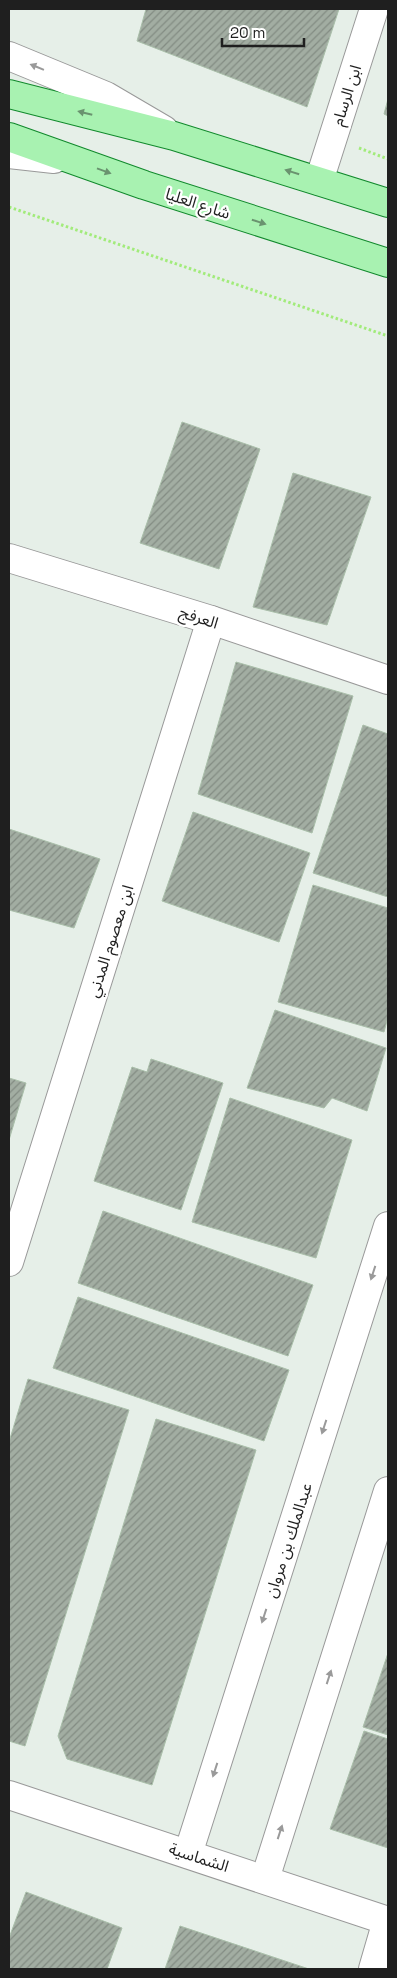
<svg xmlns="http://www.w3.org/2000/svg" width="397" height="1978" font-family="'Space Grotesk','Noto Sans Arabic',sans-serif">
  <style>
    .building { fill: url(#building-hatch); stroke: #aabfaa }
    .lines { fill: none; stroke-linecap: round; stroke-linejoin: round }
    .minor-casing { stroke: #999; stroke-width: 30 }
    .tertiary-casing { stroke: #999; stroke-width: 30 }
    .primary-casing { stroke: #11892c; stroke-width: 30 }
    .path { stroke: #a2eb7b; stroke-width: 3; stroke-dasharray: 2.5 2.5; stroke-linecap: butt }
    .minor { stroke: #fff; stroke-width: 28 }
    .tertiary { stroke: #fff; stroke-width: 28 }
    .primary { stroke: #a8f2b1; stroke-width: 28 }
    .oneway { fill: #9a9a9a }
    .oneway2 { fill: #6a936f }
    .labels { text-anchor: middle; stroke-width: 4.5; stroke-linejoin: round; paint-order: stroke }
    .street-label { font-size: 16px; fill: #1f1f1f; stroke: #fff }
  </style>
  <defs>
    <pattern id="building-hatch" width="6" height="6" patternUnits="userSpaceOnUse" patternTransform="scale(1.25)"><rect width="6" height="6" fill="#a2ada2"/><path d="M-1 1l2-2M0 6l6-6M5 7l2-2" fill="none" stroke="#838c83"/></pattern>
  </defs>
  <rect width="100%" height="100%" fill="#e6efe8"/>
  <g class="building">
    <polygon points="146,9 339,9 307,107 137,41"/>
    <polygon points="388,99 388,116 384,114"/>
    <polygon points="182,422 260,449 219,569 140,543"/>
    <polygon points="293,473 371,497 327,625 253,607"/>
    <polygon points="236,662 353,696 312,833 198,794"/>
    <polygon points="363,725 388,734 388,897 313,873"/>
    <polygon points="193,812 310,853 279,942 162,901"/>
    <polygon points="9,829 100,859 74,928 9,910"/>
    <polygon points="313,885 388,908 388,1017 384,1032 278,1002"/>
    <polygon points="275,1010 386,1048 367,1111 332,1098 324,1108 247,1088"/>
    <polygon points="151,1059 223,1083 181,1210 94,1181 132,1067 147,1072"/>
    <polygon points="9,1078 26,1083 9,1140"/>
    <polygon points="230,1098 352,1140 316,1258 192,1222"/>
    <polygon points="103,1211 313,1285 288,1356 78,1283"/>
    <polygon points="78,1297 289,1370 264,1441 53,1368"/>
    <polygon points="28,1379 129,1410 25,1746 9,1741 9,1442"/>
    <polygon points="156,1419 256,1450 152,1785 67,1759 58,1736"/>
    <polygon points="388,1653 388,1735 363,1727"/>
    <polygon points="364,1731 388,1739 388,1848 330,1829"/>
    <polygon points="26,1892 122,1928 107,1969 9,1969 9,1938"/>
    <polygon points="180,1926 309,1969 165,1969"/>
  </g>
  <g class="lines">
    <g class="minor-casing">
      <g id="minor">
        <polyline points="319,181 374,9"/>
        <polyline points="9,558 211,620 388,680"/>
        <polyline points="9,1262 211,620"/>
        <polyline points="9,1795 388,1921"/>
        <polyline points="188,1854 388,1226"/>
        <polyline points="265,1879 388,1491"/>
        <polyline points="373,1969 387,1921"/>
      </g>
    </g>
    <g class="tertiary-casing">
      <g id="tertiary">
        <polyline points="9,56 106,96 164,130"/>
        <polyline points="9,154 54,159"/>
      </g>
    </g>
    <g class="primary-casing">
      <g id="primary">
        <polyline points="9,94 174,136 388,203"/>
        <polyline points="9,137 144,185 388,263"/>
      </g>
    </g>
    <g class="path">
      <polyline points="359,148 388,159"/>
      <polyline points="9,207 388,336"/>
    </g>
    <use href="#minor" class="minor"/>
    <use href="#tertiary" class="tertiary"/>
    <use href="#primary" class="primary"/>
  </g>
  <defs><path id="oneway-solid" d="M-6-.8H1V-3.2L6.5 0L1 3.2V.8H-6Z" transform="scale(1.25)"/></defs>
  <g class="oneway">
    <use href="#oneway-solid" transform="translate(37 67) rotate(-158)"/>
    <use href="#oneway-solid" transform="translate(373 1273) rotate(108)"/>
    <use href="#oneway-solid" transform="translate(324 1427) rotate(108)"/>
    <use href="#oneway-solid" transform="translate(264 1616) rotate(108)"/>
    <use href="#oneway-solid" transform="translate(329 1677) rotate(-72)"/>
    <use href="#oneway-solid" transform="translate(215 1770) rotate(108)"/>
    <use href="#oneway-solid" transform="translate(280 1832) rotate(-72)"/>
  </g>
  <g class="oneway2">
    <use href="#oneway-solid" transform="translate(85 113) rotate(-166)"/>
    <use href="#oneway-solid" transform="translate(104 171) rotate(20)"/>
    <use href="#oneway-solid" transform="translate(292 172) rotate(-163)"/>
    <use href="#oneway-solid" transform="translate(259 222) rotate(18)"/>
  </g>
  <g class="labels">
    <g class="street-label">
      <text transform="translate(346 95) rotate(-72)" y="6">ابن الرسام</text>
      <text transform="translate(198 203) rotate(18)" y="6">شارع العليا</text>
      <text transform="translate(199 617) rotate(18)" y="6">العرفج</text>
      <text transform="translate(110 941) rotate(-72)" y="6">ابن معصوم المدني</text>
      <text transform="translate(288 1540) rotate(-72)" y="6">عبدالملك بن مروان</text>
      <text transform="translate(199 1857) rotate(18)" y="6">الشماسية</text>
    </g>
  </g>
  <rect width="397" height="1978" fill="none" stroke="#1f1f1f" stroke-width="20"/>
  <path d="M222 38v8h82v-8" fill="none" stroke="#1f1f1f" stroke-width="2.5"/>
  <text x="230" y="38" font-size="15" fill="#1f1f1f" stroke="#ffffff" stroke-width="4" paint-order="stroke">20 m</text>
</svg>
